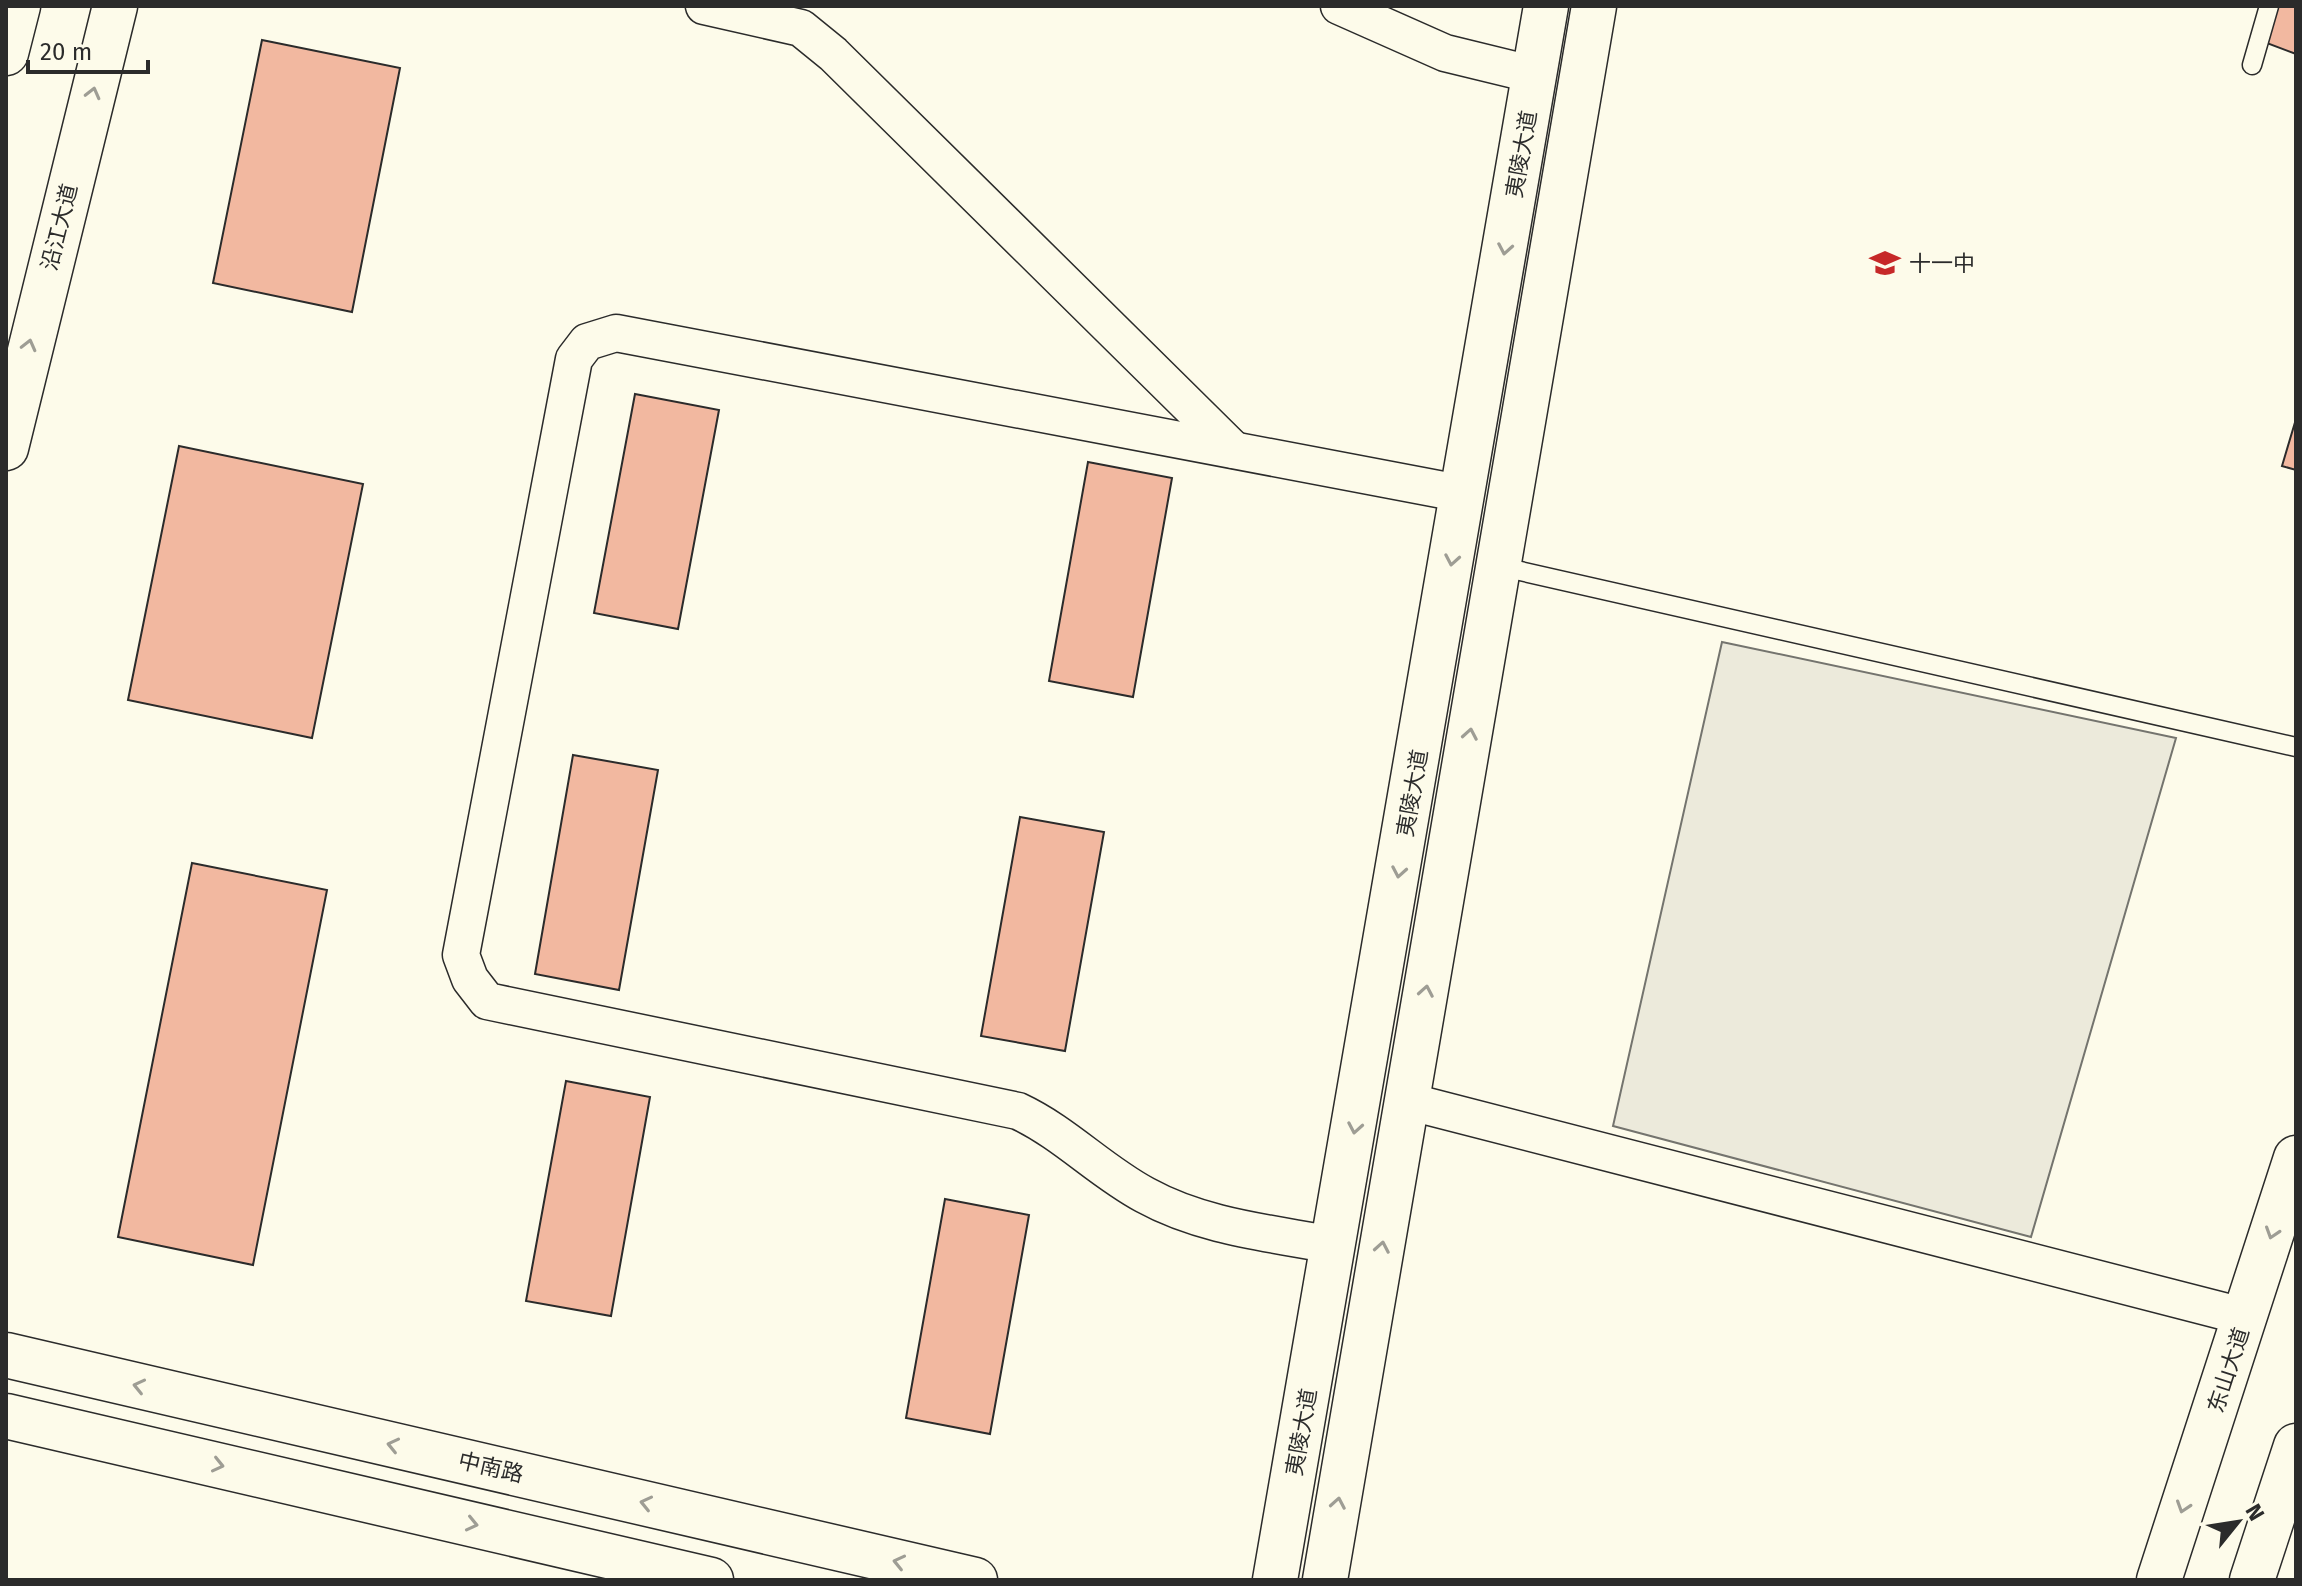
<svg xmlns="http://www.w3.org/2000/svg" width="2302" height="1586" font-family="'Fira Sans','Noto Sans SC',sans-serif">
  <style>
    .parking { fill: #eceadb; stroke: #74746e; stroke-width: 2 }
    .building { fill: #f2b8a0; stroke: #2b2b2b; stroke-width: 2 }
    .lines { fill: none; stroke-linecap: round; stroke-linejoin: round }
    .lane-casing { stroke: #2b2b2b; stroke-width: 21 }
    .street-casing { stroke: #2b2b2b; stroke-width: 39 }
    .secondary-casing { stroke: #2b2b2b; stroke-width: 47 }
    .primary-casing { stroke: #2b2b2b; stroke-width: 47 }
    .lane { stroke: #fdfbea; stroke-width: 18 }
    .street { stroke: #fdfbea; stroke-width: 36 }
    .secondary { stroke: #fdfbea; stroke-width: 44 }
    .primary { stroke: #fdfbea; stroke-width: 44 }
    .oneway { stroke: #9e9d94 }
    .labels { text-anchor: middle; stroke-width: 6; stroke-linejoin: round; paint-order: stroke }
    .street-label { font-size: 22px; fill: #2b2b2b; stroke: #fdfbea }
    .poi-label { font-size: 22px; fill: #2b2b2b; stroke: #fdfbea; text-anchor: start }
  </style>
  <rect width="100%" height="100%" fill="#fdfbea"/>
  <polygon class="parking" points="1722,642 2176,738 2031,1237 1613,1126"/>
  <g class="building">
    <polygon points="2277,6 2296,6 2296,54 2264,42"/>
    <polygon points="262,40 400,68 352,312 213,283"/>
    <polygon points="635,394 719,410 678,629 594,613"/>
    <polygon points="2296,419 2296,470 2282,466"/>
    <polygon points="179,446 363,484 312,738 128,700"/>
    <polygon points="1088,462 1172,478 1133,697 1049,681"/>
    <polygon points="573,755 658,770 619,990 535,974"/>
    <polygon points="1020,817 1104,832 1065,1051 981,1036"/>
    <polygon points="192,863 327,890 253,1265 118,1237"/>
    <polygon points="566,1081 650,1097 611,1316 526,1301"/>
    <polygon points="945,1199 1029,1215 990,1434 906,1418"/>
  </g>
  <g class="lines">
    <g class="lane-casing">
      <g id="lane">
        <polyline points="2252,65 2269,6"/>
        <polyline points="1498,566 2296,747"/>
      </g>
    </g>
    <g class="street-casing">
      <g id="street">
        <polyline points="704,6 801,28 833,54 1234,450"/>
        <polyline points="1339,6 1445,53 1535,75"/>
        <polyline points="1407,1101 2246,1317"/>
        <path d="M 1333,1245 C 1270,1233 1203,1227 1145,1195 C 1100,1171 1065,1133 1018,1111 L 487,1001 L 470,979 L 461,955 L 574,359 L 587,342 L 616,333 L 1464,494"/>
      </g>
    </g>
    <g class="secondary-casing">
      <g id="secondary">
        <polyline points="1275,1580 1546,6"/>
        <polyline points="1325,1580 1594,6"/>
      </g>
    </g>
    <g class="primary-casing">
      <g id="primary">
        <polyline points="6,53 18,6"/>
        <polyline points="6,448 115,6"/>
        <polyline points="6,1355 975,1580"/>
        <polyline points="6,1416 711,1580"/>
        <polyline points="2159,1580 2296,1158"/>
        <polyline points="2252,1580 2296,1446"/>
      </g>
    </g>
    <use href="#lane" class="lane"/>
    <use href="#street" class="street"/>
    <use href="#secondary" class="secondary"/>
    <use href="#primary" class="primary"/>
  </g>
  <defs><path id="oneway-chevron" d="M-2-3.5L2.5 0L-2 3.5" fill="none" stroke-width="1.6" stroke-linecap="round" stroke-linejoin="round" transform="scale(2)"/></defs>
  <g class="oneway">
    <use href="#oneway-chevron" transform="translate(93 93) rotate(-76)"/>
    <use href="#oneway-chevron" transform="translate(1505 249) rotate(100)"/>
    <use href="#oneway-chevron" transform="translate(29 345) rotate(-76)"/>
    <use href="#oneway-chevron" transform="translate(1452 560) rotate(100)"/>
    <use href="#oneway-chevron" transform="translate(1470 734) rotate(-80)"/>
    <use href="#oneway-chevron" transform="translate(1399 872) rotate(100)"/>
    <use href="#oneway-chevron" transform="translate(1426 991) rotate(-80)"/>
    <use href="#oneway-chevron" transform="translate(1355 1128) rotate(100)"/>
    <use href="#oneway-chevron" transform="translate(2272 1233) rotate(108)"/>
    <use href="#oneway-chevron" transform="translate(1382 1247) rotate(-80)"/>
    <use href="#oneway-chevron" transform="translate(139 1386) rotate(-167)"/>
    <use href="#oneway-chevron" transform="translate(393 1445) rotate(-167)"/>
    <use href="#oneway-chevron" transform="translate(218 1465) rotate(13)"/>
    <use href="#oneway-chevron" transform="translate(646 1503) rotate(-167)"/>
    <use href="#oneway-chevron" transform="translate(1338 1503) rotate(-80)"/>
    <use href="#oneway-chevron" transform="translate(2183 1507) rotate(108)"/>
    <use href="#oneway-chevron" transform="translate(472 1524) rotate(13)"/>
    <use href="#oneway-chevron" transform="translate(899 1562) rotate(-167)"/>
  </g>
  <defs>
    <g id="school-bare" transform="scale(2.4)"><path d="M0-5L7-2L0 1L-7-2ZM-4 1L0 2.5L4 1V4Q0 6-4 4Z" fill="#c62828" stroke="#fdfbea" stroke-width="2.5" paint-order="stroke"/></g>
  </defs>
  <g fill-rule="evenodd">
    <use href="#school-bare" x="1885" y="263"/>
  </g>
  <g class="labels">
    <g class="street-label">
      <text transform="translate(1521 154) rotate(-80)" y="8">夷陵大道</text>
      <text transform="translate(59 227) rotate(-76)" y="8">沿江大道</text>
      <text transform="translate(1412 793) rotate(-80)" y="8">夷陵大道</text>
      <text transform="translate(2228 1370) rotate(-72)" y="8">东山大道</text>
      <text transform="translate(1301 1432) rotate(-80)" y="8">夷陵大道</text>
      <text transform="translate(491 1467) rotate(13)" y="8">中南路</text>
    </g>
    <g class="poi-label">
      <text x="1909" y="271">十一中</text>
    </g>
  </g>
  <rect width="2302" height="1586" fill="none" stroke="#2b2b2b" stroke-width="16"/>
  <g transform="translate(2238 1522) rotate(60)" stroke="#fdfbea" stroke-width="6" paint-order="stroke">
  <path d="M0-6L14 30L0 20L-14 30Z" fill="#2b2b2b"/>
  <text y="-12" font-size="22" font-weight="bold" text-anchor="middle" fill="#2b2b2b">N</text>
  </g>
  <path d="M28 60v12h120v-12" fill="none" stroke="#2b2b2b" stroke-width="4"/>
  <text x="40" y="60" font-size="24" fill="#2b2b2b" stroke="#fdfbea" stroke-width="6" paint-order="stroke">20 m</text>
</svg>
